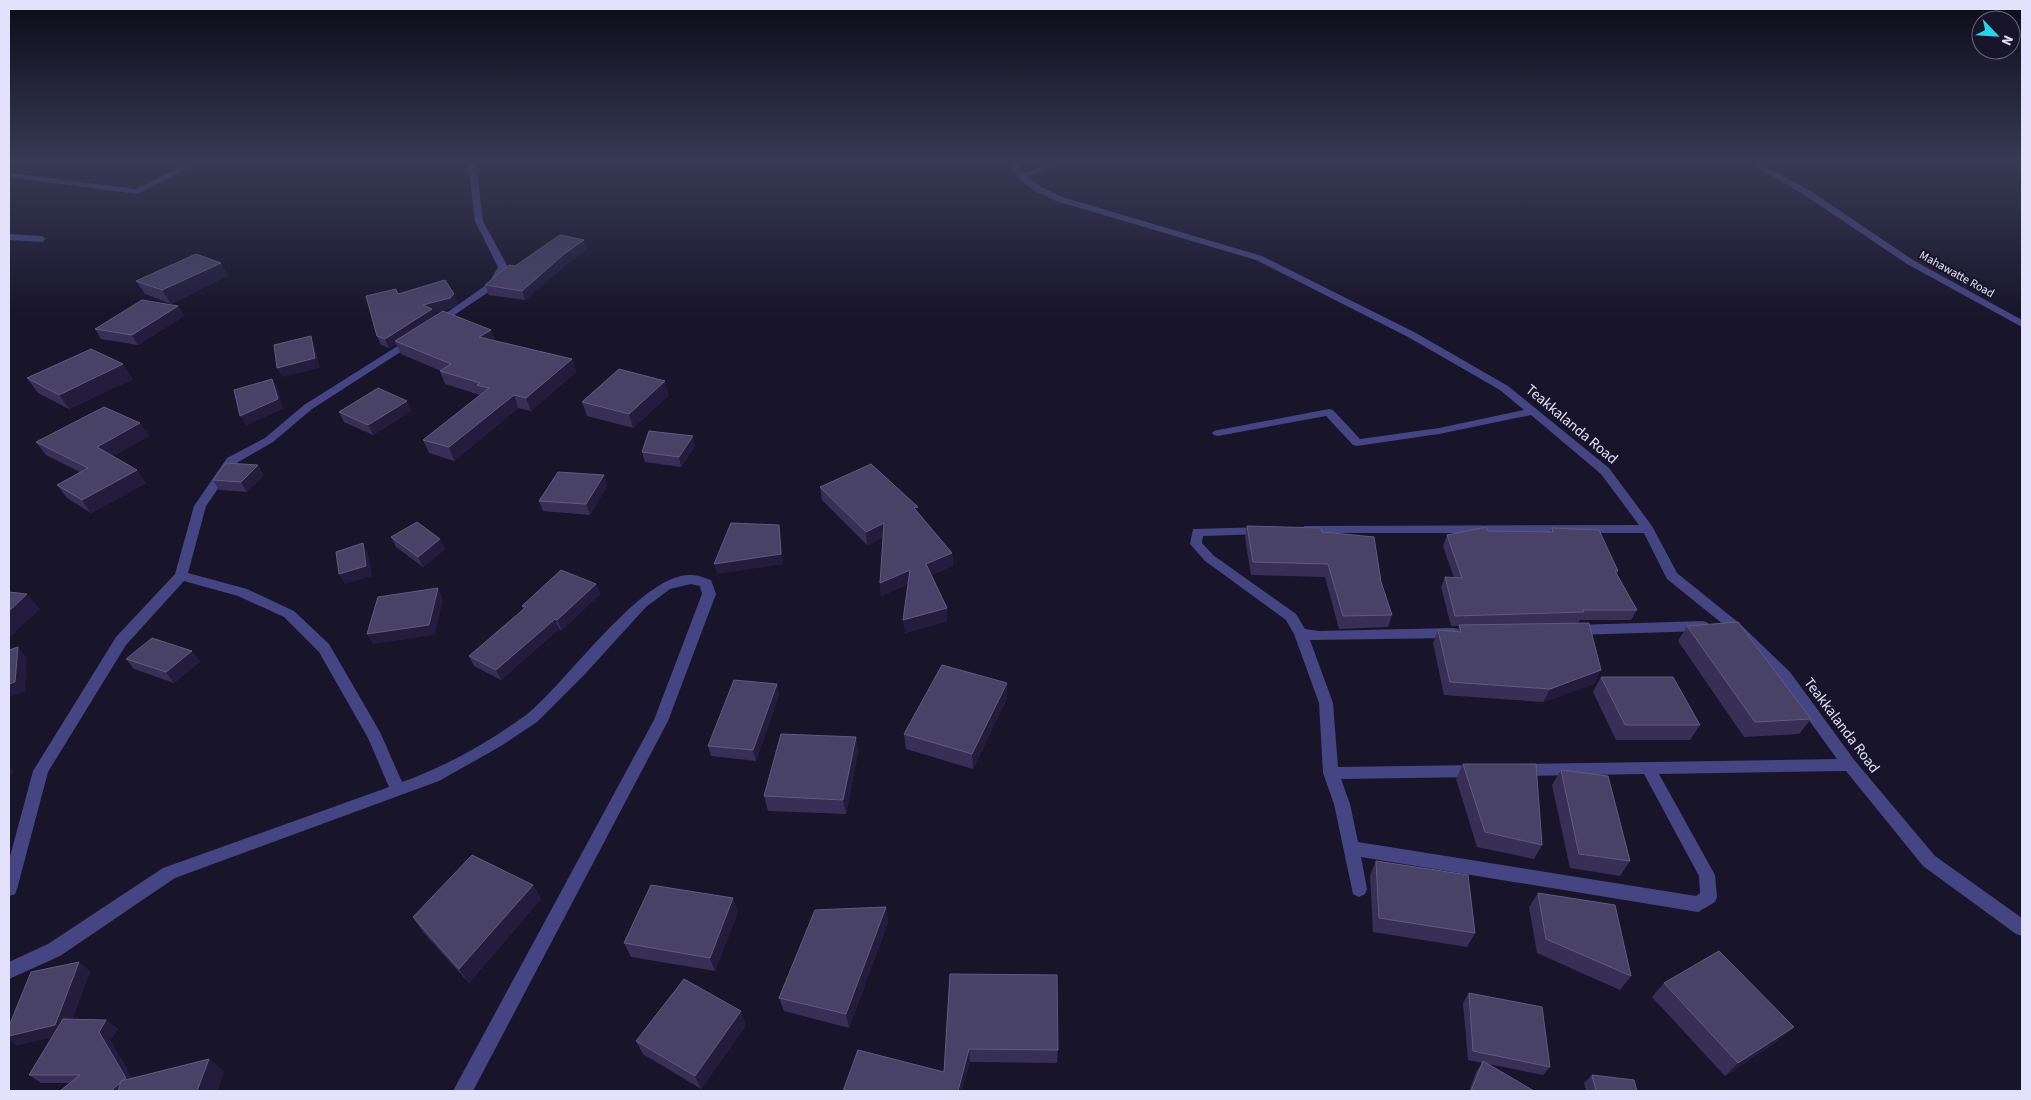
<svg xmlns="http://www.w3.org/2000/svg" width="2031" height="1100" font-family="'Source Sans 3',sans-serif">
  <style>
    .lines { fill: none; stroke-linecap: round; stroke-linejoin: round }
    .street { fill: #464583; fill-rule: evenodd }
    .wall { fill: #372f56 }
    .shaded-wall { fill: #231c3d }
    .building { fill: #494267; stroke: #625b7f }
    .labels { text-anchor: middle; stroke-width: 4; stroke-linejoin: round; paint-order: stroke }
    .far-street-label { font-size: 12px; fill: #e3e1fc; stroke: #18142a }
    .street-label { font-size: 15px; fill: #e3e1fc; stroke: #18142a }
  </style>
  <rect width="100%" height="100%" fill="#18142a"/>
  <g class="lines">
    <g class="street">
      <polygon points="188,163 198,163 137,194 9,177 9,173 136,189"/>
      <polygon points="468,163 476,163 483,221 508,267 496,287 438,326 435,325 435,321 489,283 498,267 475,221"/>
      <polygon points="1011,163 1019,163 1025,173 1051,163 1061,163 1028,177 1041,187 1062,197 1262,256 1416,333 1508,386 1609,468 1652,526 1677,573 1739,623 1790,672 1855,761 1935,856 2022,918 2022,936 2016,934 1923,866 1846,771 1659,774 1715,875 1717,897 1715,902 1698,912 1361,857 1367,889 1365,894 1359,897 1353,894 1334,804 1323,773 1319,703 1294,634 1286,620 1205,561 1190,544 1193,529 1267,527 1269,530 1263,534 1203,536 1202,543 1213,555 1296,614 1305,629 1319,631 1453,628 1458,629 1460,633 1458,637 1453,638 1310,640 1333,703 1338,767 1476,765 1481,767 1484,771 1481,775 1476,777 1341,779 1350,804 1358,842 1696,896 1700,893 1699,876 1644,774 1519,776 1514,774 1511,770 1514,766 1519,764 1837,759 1780,680 1729,629 1667,579 1644,533 1301,533 1299,530 1305,526 1639,525 1601,474 1531,415 1439,434 1357,446 1353,445 1326,416 1218,436 1214,435 1212,433 1214,431 1218,430 1329,409 1333,410 1360,439 1439,428 1524,410 1500,390 1408,337 1256,260 1056,201 1035,191 1019,179"/>
      <polygon points="1751,163 1760,163 1812,192 1913,260 2022,320 2022,327 1907,264 1806,196"/>
      <polygon points="9,234 42,236 46,239 42,242 9,240"/>
      <path d="M 412,337 L 416,338 L 416,342 L 312,409 L 273,442 L 235,464 L 206,506 L 188,573 L 247,589 L 294,611 L 329,644 L 380,732 L 402,782 C 445,767 489,742 526,715 C 566,684 643,571 692,575 C 698,575 705,578 711,580 L 716,594 L 668,721 L 473,1091 L 453,1091 L 654,720 L 702,594 L 700,586 L 691,584 L 670,589 L 646,607 L 585,674 L 537,722 L 501,746 L 439,781 L 175,878 L 60,956 L 9,979 L 9,962 L 48,944 L 163,868 L 389,787 L 368,738 L 319,652 L 284,617 L 238,596 L 184,581 L 126,645 L 48,772 L 17,889 L 15,894 L 9,896 L 9,860 L 33,771 L 116,637 L 175,574 L 194,506 L 227,458 L 265,438 L 304,405 Z"/>
      <polygon points="1703,621 1708,623 1710,626 1708,629 1703,631 1576,635 1571,633 1569,630 1571,627 1576,625"/>
    </g>
  </g>
  <g class="wall">
    <polygon points="584,240 587,249 567,264 525,300 489,295 485,285 515,266"/>
    <polygon points="221,263 228,276 171,304 145,294 136,281"/>
    <polygon points="398,294 458,304 454,307 434,313 435,316 491,330 495,341 572,359 576,372 531,411 518,408 454,461 429,453 423,440 480,395 445,384 440,371 441,371 401,354 396,344 389,348 381,345 377,336"/>
    <polygon points="178,306 184,316 138,345 101,339 95,329"/>
    <polygon points="27,378 133,379 69,409 38,393"/>
    <polygon points="669,395 633,428 587,416 582,402"/>
    <polygon points="412,410 373,435 344,422 339,412"/>
    <polygon points="149,436 113,456 146,483 91,513 67,498 57,485 80,472 46,455 36,442"/>
    <polygon points="695,446 681,467 645,462 642,452"/>
    <polygon points="264,475 247,492 219,490 213,480"/>
    <polygon points="607,486 590,515 543,511 539,501"/>
    <polygon points="820,487 918,513 952,553 953,566 931,575 947,608 947,621 905,633 908,584 881,596 880,583 883,537 867,545 822,500"/>
    <polygon points="1247,526 1322,532 1381,582 1392,615 1388,627 1339,629 1325,577 1251,575 1245,538"/>
    <polygon points="1552,528 1618,571 1617,574 1637,610 1631,620 1580,620 1578,623 1601,670 1594,684 1543,702 1444,695 1433,643 1438,630 1457,632 1459,626 1451,626 1441,587 1445,577 1454,578 1443,546 1447,535 1488,531 1550,532"/>
    <polygon points="391,537 445,549 423,567 396,547"/>
    <polygon points="596,584 600,594 562,630 559,629 501,680 474,666 469,656 524,610 522,606"/>
    <polygon points="1687,626 1811,719 1799,734 1744,737 1678,641"/>
    <polygon points="126,659 200,661 174,683 134,669"/>
    <polygon points="1601,677 1700,725 1690,740 1616,740 1593,692"/>
    <polygon points="777,684 779,695 756,761 711,756 708,746"/>
    <polygon points="1007,698 973,769 906,749 904,734"/>
    <polygon points="856,737 858,752 846,814 768,811 764,796"/>
    <polygon points="1463,764 1542,845 1534,859 1477,847 1456,779"/>
    <polygon points="1561,770 1630,861 1620,876 1570,868 1552,785"/>
    <polygon points="1376,861 1475,933 1467,947 1373,932 1370,875"/>
    <polygon points="533,885 541,899 469,983 423,932 413,917"/>
    <polygon points="1538,893 1631,976 1620,990 1537,953 1529,907"/>
    <polygon points="886,907 888,922 849,1028 784,1011 779,998"/>
    <polygon points="738,912 715,971 631,957 624,943"/>
    <polygon points="90,971 72,1020 106,1020 118,1029 110,1040 132,1078 209,1059 224,1072 217,1091 59,1091 69,1083 41,1083 29,1075 52,1037 17,1045 9,1040 9,1026"/>
    <polygon points="950,974 1058,1050 1057,1063 970,1062 944,1072"/>
    <polygon points="1664,983 1779,1040 1725,1076 1652,997"/>
    <polygon points="1469,993 1550,1067 1543,1075 1488,1064 1534,1091 1469,1091 1477,1070 1482,1063 1468,1060 1463,1003"/>
    <polygon points="746,1025 701,1089 643,1054 636,1041"/>
    <polygon points="1592,1075 1637,1091 1586,1091 1584,1083"/>
  </g>
  <g class="shaded-wall">
    <polygon points="584,240 587,249 567,264 525,300 522,291 564,254"/>
    <polygon points="221,263 228,276 171,304 162,290"/>
    <polygon points="454,294 458,304 454,307 434,313 436,318 395,341 396,344 389,348 385,339 423,305"/>
    <polygon points="178,306 184,316 138,345 132,335"/>
    <polygon points="491,330 496,343 479,337"/>
    <polygon points="311,336 315,346 320,368 282,377 277,368"/>
    <polygon points="572,359 576,372 531,411 526,398"/>
    <polygon points="123,364 133,379 69,409 59,395"/>
    <polygon points="272,379 278,389 283,409 246,426 240,416"/>
    <polygon points="665,381 669,395 633,428 629,414"/>
    <polygon points="514,395 518,408 454,461 449,447"/>
    <polygon points="407,401 412,410 373,435 368,425"/>
    <polygon points="140,423 149,436 106,460 97,447"/>
    <polygon points="693,436 695,446 681,467 679,457"/>
    <polygon points="258,465 264,475 247,492 241,482"/>
    <polygon points="137,470 146,483 91,513 82,500"/>
    <polygon points="604,475 607,486 590,515 586,504"/>
    <polygon points="884,523 886,536 867,545 866,532"/>
    <polygon points="779,525 781,535 783,564 717,574 714,564"/>
    <polygon points="440,539 445,549 423,567 418,557"/>
    <polygon points="363,543 368,553 372,576 345,584 339,574"/>
    <polygon points="952,553 953,566 927,577 926,564"/>
    <polygon points="910,570 912,583 881,596 880,583"/>
    <polygon points="596,584 600,594 562,630 557,620"/>
    <polygon points="438,588 443,599 435,635 373,644 367,634"/>
    <polygon points="27,594 40,609 9,638 9,611"/>
    <polygon points="947,608 947,621 905,633 903,620"/>
    <polygon points="555,619 559,629 501,680 496,670"/>
    <polygon points="18,647 27,658 25,692 9,697 9,684"/>
    <polygon points="192,651 200,661 174,683 166,672"/>
    <polygon points="1601,670 1594,684 1543,702 1550,689"/>
    <polygon points="1007,683 1007,698 973,769 972,754"/>
    <polygon points="777,684 779,695 756,761 753,750"/>
    <polygon points="856,737 858,752 846,814 843,800"/>
    <polygon points="9,766 14,771 9,778"/>
    <polygon points="533,885 541,899 469,983 459,969"/>
    <polygon points="733,898 738,912 715,971 710,958"/>
    <polygon points="886,907 888,922 849,1028 846,1014"/>
    <polygon points="79,962 90,971 67,1034 17,1045 9,1040 9,1036"/>
    <polygon points="741,1011 746,1025 701,1089 695,1076"/>
    <polygon points="106,1020 118,1029 110,1040 137,1087 132,1091 111,1091 99,1032"/>
    <polygon points="1794,1027 1779,1040 1725,1076 1738,1063"/>
    <polygon points="969,1049 970,1062 962,1091 958,1091"/>
    <polygon points="209,1059 224,1072 217,1091 197,1091"/>
  </g>
  <g class="building">
    <polygon points="560,235 584,240 564,254 522,291 485,285 509,265 515,266"/>
    <polygon points="196,254 221,263 162,290 136,281"/>
    <polygon points="445,280 454,294 450,298 423,305 432,309 385,339 377,336 366,296 396,289 398,294"/>
    <polygon points="142,300 178,306 132,335 95,329"/>
    <polygon points="443,311 491,330 479,337 572,359 526,398 514,395 449,447 423,440 489,388 477,385 480,383 440,371 451,364 395,341"/>
    <polygon points="311,336 315,358 277,368 274,345"/>
    <polygon points="91,349 123,364 59,395 27,378"/>
    <polygon points="619,369 665,381 629,414 582,402"/>
    <polygon points="272,379 278,399 240,416 234,390"/>
    <polygon points="378,388 407,401 368,425 339,412"/>
    <polygon points="104,407 140,423 97,447 137,470 82,500 57,485 88,468 36,442"/>
    <polygon points="649,431 693,436 679,457 642,452"/>
    <polygon points="226,463 258,465 241,482 213,480"/>
    <polygon points="871,464 918,507 914,508 952,553 926,564 947,608 903,620 910,570 880,583 884,523 866,532 820,487"/>
    <polygon points="558,472 604,475 586,504 539,501"/>
    <polygon points="417,522 440,539 418,557 391,537"/>
    <polygon points="731,523 779,525 781,554 714,564"/>
    <polygon points="1247,526 1321,528 1322,532 1374,537 1381,582 1392,615 1343,616 1328,564 1253,562"/>
    <polygon points="1486,527 1488,531 1553,532 1552,528 1599,530 1618,571 1615,571 1637,610 1583,610 1584,612 1455,616 1445,577 1462,578 1447,535"/>
    <polygon points="363,543 366,566 339,574 336,552"/>
    <polygon points="561,570 596,584 557,620 555,619 496,670 469,656 526,607 522,606"/>
    <polygon points="438,588 429,625 367,634 378,597"/>
    <polygon points="9,592 27,594 9,611"/>
    <polygon points="1738,622 1811,719 1755,722 1687,626"/>
    <polygon points="1589,623 1601,670 1550,689 1450,682 1438,630 1461,632 1459,625"/>
    <polygon points="152,638 192,651 166,672 126,659"/>
    <polygon points="18,647 15,682 9,684 9,650"/>
    <polygon points="942,665 1007,683 972,754 904,734"/>
    <polygon points="1601,677 1673,677 1700,725 1625,725"/>
    <polygon points="734,680 777,684 753,750 708,746"/>
    <polygon points="781,734 856,737 843,800 764,796"/>
    <polygon points="1463,764 1536,764 1542,845 1485,832"/>
    <polygon points="1561,770 1608,776 1630,861 1579,854"/>
    <polygon points="472,855 533,885 459,969 413,917"/>
    <polygon points="1376,861 1468,875 1475,933 1379,918"/>
    <polygon points="651,885 733,898 710,958 624,943"/>
    <polygon points="1538,893 1615,905 1631,976 1546,939"/>
    <polygon points="886,907 846,1014 779,998 815,910"/>
    <polygon points="1719,951 1794,1027 1738,1063 1664,983"/>
    <polygon points="79,962 55,1025 9,1036 9,1026 31,972"/>
    <polygon points="950,974 1057,975 1058,1050 969,1049 958,1091 843,1091 858,1050 944,1072"/>
    <polygon points="684,979 741,1011 695,1076 636,1041"/>
    <polygon points="1469,993 1542,1007 1550,1067 1473,1051"/>
    <polygon points="63,1019 106,1020 99,1032 126,1078 124,1080 121,1081 120,1083 111,1091 60,1091 80,1075 29,1075"/>
    <polygon points="209,1059 197,1091 118,1091 121,1081"/>
    <polygon points="1483,1061 1534,1091 1471,1091"/>
    <polygon points="1592,1075 1634,1080 1637,1091 1596,1091"/>
  </g>
  <linearGradient id="sky" x2="0" y2="1"><stop stop-color="#0d0b17"/><stop offset="0.51" stop-color="#373a55"/><stop offset="1" stop-color="#373a55" stop-opacity="0"/></linearGradient>
  <rect width="2031" height="317" fill="url(#sky)"/>
  <g class="labels">
    <g class="far-street-label">
      <text transform="translate(1957 274) rotate(29)" y="4">Mahawatte Road</text>
    </g>
    <g class="street-label">
      <text transform="translate(1572 424) rotate(40)" y="5">Teakkalanda Road</text>
      <text transform="translate(1842 725) rotate(53)" y="5">Teakkalanda Road</text>
    </g>
  </g>
  <rect width="2031" height="1100" fill="none" stroke="#e3e1fc" stroke-width="20"/>
  <g transform="translate(1996 35) rotate(115)"><circle r="24" fill="#18142a" stroke="#69667e"/>
  <path d="M0-4L9 19L0 12L-9 19Z" fill="#22d6e6"/>
  <text y="-8" font-size="14" font-weight="bold" text-anchor="middle" fill="#e3e1fc">N</text>
  </g>
</svg>
